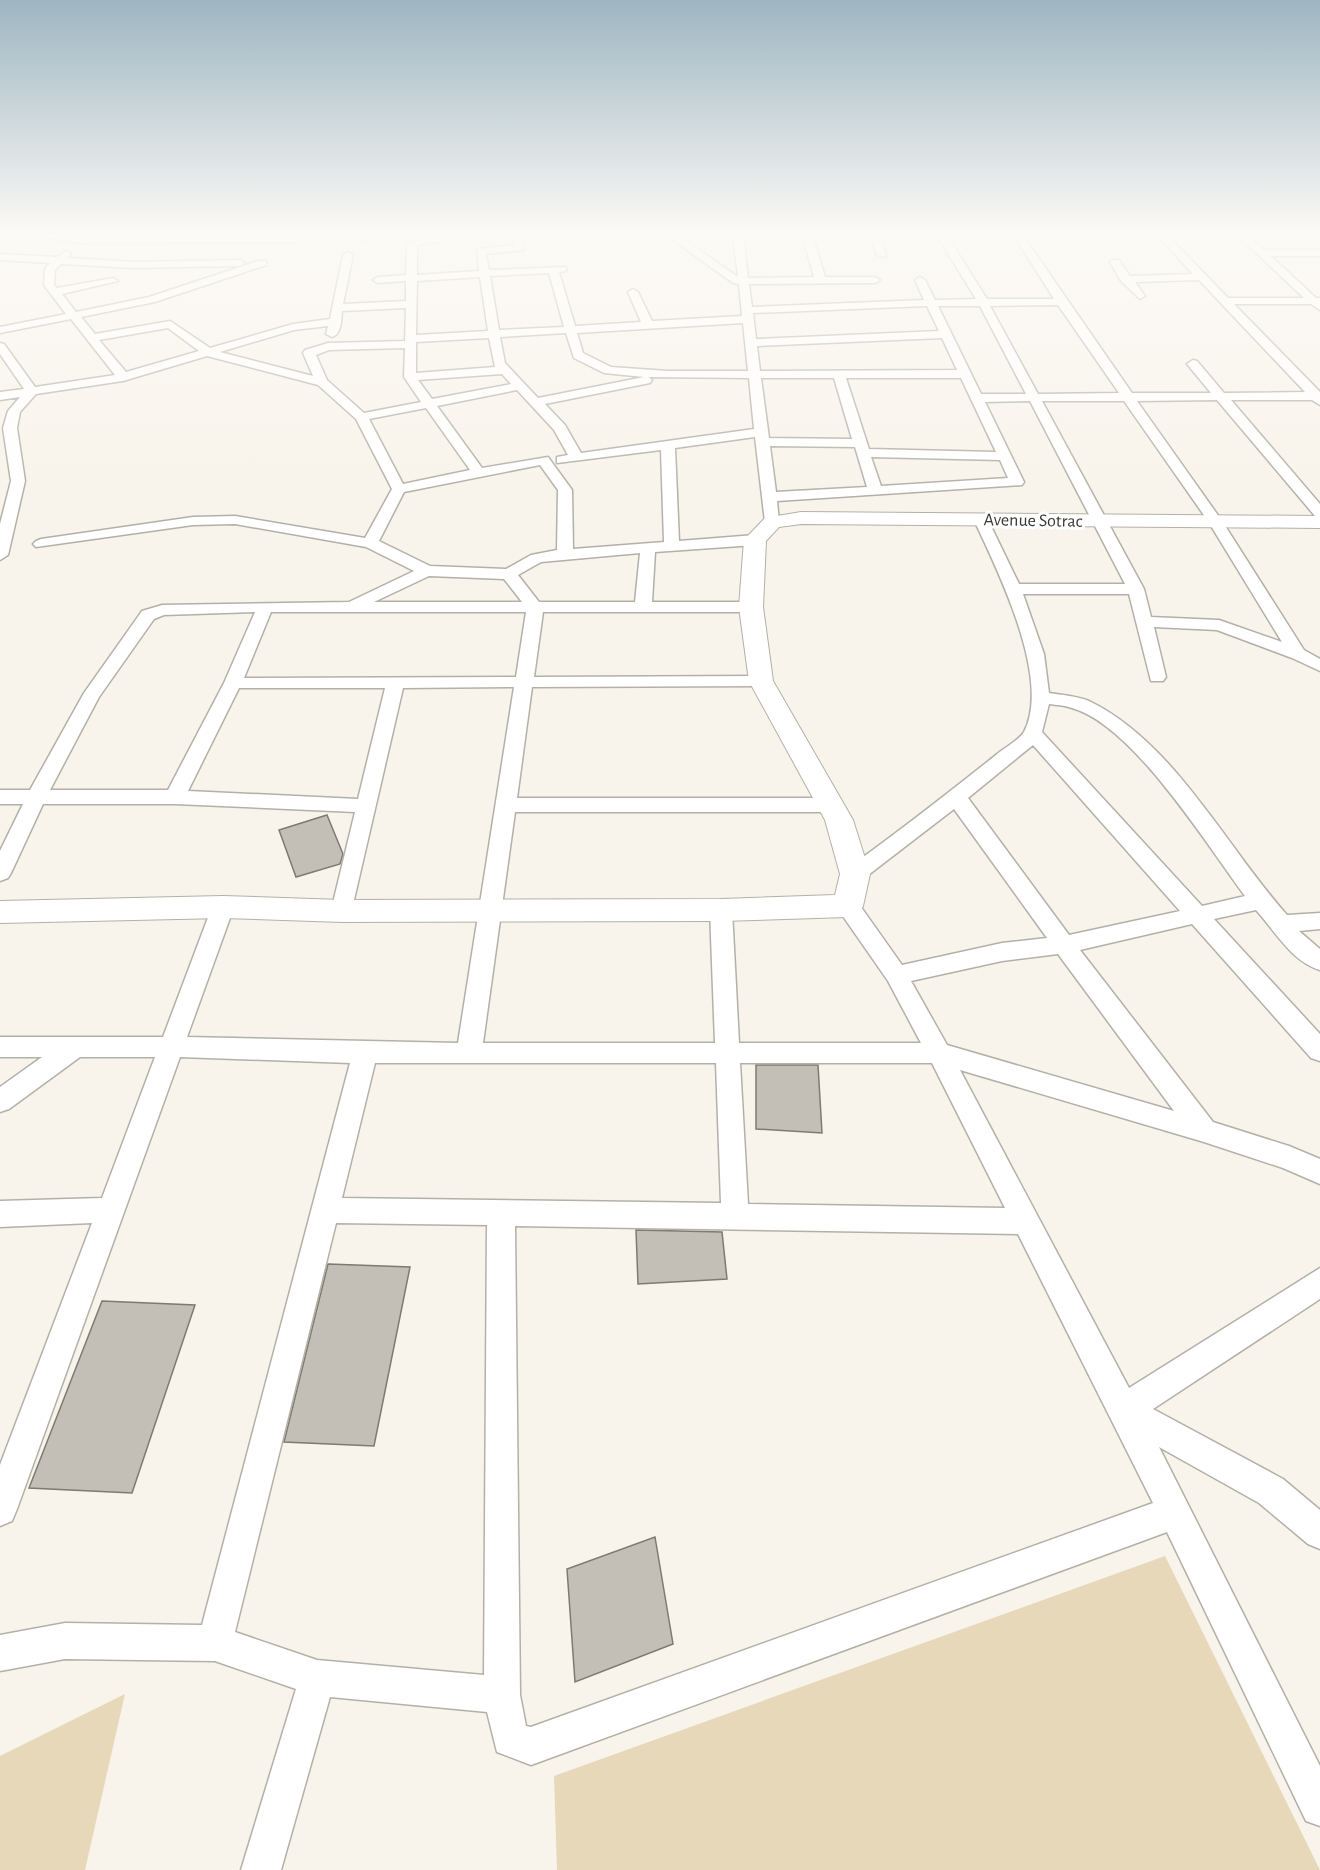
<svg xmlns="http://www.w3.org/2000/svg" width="1320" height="1870" font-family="'Alegreya Sans',sans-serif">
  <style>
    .green { fill: #e6d8b8 }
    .building { fill: #c3bfb6; stroke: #7d7a72; stroke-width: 1.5 }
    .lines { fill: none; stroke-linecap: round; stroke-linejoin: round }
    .street-casing { stroke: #b4b0a8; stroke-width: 3 }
    .secondary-casing { stroke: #b4b0a8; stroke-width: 2 }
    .street { fill: #fff; fill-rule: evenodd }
    .secondary { fill: #fff; fill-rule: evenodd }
    .labels { text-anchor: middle; stroke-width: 6; stroke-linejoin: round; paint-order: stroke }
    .far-street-label { font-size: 18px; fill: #3a3834; stroke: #fff }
  </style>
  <rect width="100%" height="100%" fill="#f8f4eb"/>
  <g class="green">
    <polygon points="1165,1556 1320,1870 557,1870 554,1776"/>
    <polygon points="125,1694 85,1870 0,1870 0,1756"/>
  </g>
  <g class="building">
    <polygon points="327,815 343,854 340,864 296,877 279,830"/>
    <polygon points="756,1065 818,1065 822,1133 756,1129"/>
    <polygon points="636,1230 722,1232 727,1279 638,1284"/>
    <polygon points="328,1264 410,1267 374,1446 284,1442"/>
    <polygon points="102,1301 195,1305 132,1493 29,1488"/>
    <polygon points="655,1537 673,1644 575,1682 567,1569"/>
  </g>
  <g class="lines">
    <g class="street-casing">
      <g id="street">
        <path d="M 38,234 L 78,234 L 88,237 L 308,234 L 300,242 L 80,243 C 69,238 49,242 38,234 Z"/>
        <polygon points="365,234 375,234 370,242 362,240"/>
        <path d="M 433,234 L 443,234 L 440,241 L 417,246 L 417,275 L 479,271 L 477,249 L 515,245 L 512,234 L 522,234 L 523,250 L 486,254 L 489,270 L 566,267 L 566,271 L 559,272 L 575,326 L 641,322 L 628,292 L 633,289 L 638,292 L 652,321 L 742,316 L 739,284 L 733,283 L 665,234 L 676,234 L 738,277 L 733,234 L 743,234 L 748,278 L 814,277 L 802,234 L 812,234 L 825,277 L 875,277 L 880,280 L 875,283 L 749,284 L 752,307 L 924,300 L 915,280 L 920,277 L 925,280 L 935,300 L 976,299 L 936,234 L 946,234 L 987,299 L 1054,299 L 1018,242 L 1023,239 L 1026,240 L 1132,393 L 1211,393 L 1187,364 L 1193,360 L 1197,361 L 1224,393 L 1305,392 L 1199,280 L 1135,282 L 1145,296 L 1140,299 L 1121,281 L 1110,262 L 1111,260 L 1119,260 L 1130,276 L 1193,274 L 1156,234 L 1166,234 L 1228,298 L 1304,298 L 1236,234 L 1246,234 L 1264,250 L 1320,250 L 1320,256 L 1271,256 L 1316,298 L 1320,298 L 1320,310 L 1311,304 L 1234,304 L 1320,392 L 1320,405 L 1312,400 L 1231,400 L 1320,504 L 1320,517 L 1315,516 L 1217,400 L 1137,401 L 1222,521 L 1304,650 L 1320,659 L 1320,671 L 1292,658 L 1217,630 L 1154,627 L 1166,677 L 1163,681 L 1151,681 L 1129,594 L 1023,594 L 1044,654 L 1049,693 C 1062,695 1077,696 1089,701 C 1174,742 1226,847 1287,915 L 1320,913 L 1320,929 L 1299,931 L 1320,949 L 1320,970 C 1291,961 1276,932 1256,910 L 1214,919 L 1320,1034 L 1320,1061 L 1311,1058 L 1192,924 L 1080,950 L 1213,1122 L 1289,1146 L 1320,1159 L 1320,1184 L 1283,1168 L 1204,1142 L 960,1070 L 1129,1388 L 1320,1268 L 1320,1299 L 1153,1409 L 1283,1479 L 1320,1510 L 1320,1549 L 1308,1544 L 1259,1503 L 1159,1447 L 1320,1766 L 1320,1826 L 1306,1821 L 1167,1532 L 531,1765 L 497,1752 L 487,1712 L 330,1697 L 281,1870 L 241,1870 L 296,1689 L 215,1661 L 65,1659 L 0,1671 L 0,1635 L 65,1623 L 202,1625 L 350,1063 L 180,1057 L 17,1509 L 12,1521 L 0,1526 L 0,1465 L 92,1223 L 0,1227 L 0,1201 L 102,1198 L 155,1057 L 80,1057 L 9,1109 L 0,1112 L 0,1087 L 42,1057 L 0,1057 L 0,1037 L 163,1037 L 212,907 L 215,901 L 223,899 L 231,901 L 234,907 L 187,1037 L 458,1043 L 514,687 L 403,688 L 350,917 L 342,919 L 334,917 L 331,911 L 355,812 L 175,804 L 43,804 L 11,873 L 8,878 L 0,881 L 0,851 L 23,804 L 0,804 L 0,790 L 30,790 L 84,693 L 142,611 L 162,605 L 349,602 L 414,571 L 366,547 L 235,524 L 193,525 L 36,547 L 33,544 L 36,541 L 41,539 L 193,517 L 235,516 L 365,538 L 392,489 L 356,419 L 318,385 L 207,356 L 123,381 L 36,394 L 20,412 L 17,428 L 25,481 L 8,555 L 0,560 L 0,524 L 11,481 L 3,428 L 8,411 L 20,397 L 0,400 L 0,392 L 24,389 L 0,354 L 0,343 L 4,344 L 35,387 L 115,375 L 71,319 L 0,333 L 0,327 L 66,314 L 44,285 L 45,269 L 50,263 L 0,260 L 0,254 L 57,257 L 66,251 L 71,254 L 68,258 L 133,262 L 240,260 L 245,263 L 240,266 L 133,268 L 61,264 L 55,270 L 54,285 L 57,288 L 113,278 L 118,281 L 62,294 L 76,312 L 149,297 L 258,261 L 266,261 L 266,265 L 155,302 L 81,317 L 95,334 L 170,321 L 210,348 L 293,324 L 330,319 L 343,255 L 348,252 L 353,255 L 343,304 L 406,301 L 406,281 L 378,283 L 373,280 L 378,277 L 406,275 L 407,244 L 433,237 ZM 549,273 L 564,327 L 499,330 L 490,276 ZM 480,277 L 488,331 L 416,335 L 417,281 ZM 1058,305 L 1119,393 L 1038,394 L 990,306 ZM 927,306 L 939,331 L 756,339 L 753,313 ZM 938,306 L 980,306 L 1026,394 L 981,394 ZM 406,308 L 405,341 L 328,343 L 305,350 L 303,353 L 313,376 L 220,352 L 294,330 L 328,326 L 326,334 L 332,337 C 342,334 341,319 342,311 ZM 743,323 L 748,371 L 668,371 L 611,367 L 583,353 L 577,333 ZM 168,328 L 199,351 L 126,372 L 99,340 ZM 566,333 L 574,358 L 604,373 L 644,377 L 538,398 L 505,363 L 500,337 ZM 489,338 L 495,367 L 416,373 L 416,342 ZM 942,338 L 957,370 L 760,371 L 757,346 ZM 405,348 L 404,377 L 421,402 L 364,413 L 327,380 L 316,355 L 329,350 ZM 502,374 L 511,384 L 432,399 L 418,380 ZM 649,377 L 749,378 L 754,429 L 581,453 L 565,425 L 545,404 L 650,383 L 652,380 ZM 761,378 L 834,378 L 852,439 L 769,438 ZM 846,378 L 961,378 L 996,452 L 869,449 ZM 517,390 L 554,430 L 568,455 L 557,457 L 557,463 L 661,450 L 664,542 L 573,549 L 572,490 L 548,457 L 482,468 L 437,406 ZM 1030,401 L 1125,584 L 1019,584 L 988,520 L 981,516 L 976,517 L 974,520 C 997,569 1052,679 1024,732 C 1018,741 1004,748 996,755 C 947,794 898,832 847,869 L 844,874 L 847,879 L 855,882 L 863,879 L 954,809 L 1047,938 L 1002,943 L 902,965 L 856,900 L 848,898 L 840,900 L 837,906 L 840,912 L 888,981 L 921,1043 L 739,1043 L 732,910 L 729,904 L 721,902 L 713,904 L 710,910 L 715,1043 L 483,1043 L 515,812 L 830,812 L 837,810 L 840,805 L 837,800 L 830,798 L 517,798 L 532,687 L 761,686 L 770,681 L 761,676 L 534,677 L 543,612 L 751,612 L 759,607 L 751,602 L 652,602 L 655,552 L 755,545 L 763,540 L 755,535 L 679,541 L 675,448 L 755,437 L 765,522 L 772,526 L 779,522 L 777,501 L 1022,485 L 1024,482 L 985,402 ZM 1042,401 L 1124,401 L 1208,521 L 1282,642 L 1219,620 L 1151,617 L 1144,589 ZM 426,408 L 470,470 L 403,484 L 369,419 ZM 770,446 L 855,447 L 867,487 L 776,492 ZM 871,457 L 1000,460 L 1008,478 L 881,486 ZM 540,465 L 558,490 L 557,550 L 531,555 L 506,569 L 430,566 L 379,541 L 404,492 ZM 640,553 L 635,602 L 539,602 L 518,575 L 541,562 ZM 429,576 L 504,579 L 522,602 L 374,602 ZM 255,612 L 224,683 L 168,790 L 50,790 L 99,697 L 154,619 L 164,615 ZM 271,612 L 526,612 L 516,677 L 244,678 ZM 239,688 L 385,688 L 358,799 L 188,791 ZM 1049,704 C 1056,705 1064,705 1072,708 C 1133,725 1207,845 1245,896 L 1202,906 L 1042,732 ZM 1033,745 L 1180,911 L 1069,935 L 968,798 ZM 1058,954 L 1174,1111 L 947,1045 L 911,981 L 1002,961 ZM 375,1063 L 716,1063 L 721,1203 L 342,1198 ZM 740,1063 L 932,1063 L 1005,1208 L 748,1204 ZM 336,1223 L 487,1225 L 484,1675 L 317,1660 L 235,1632 ZM 515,1226 L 1018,1234 L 1153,1503 L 531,1727 L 526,1726 L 520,1695 Z"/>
        <polygon points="870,234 880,234 886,257 877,255"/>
      </g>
    </g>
    <g class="secondary-casing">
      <polygon id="secondary" points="801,512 1320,516 1320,528 801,524 779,527 766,541 763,607 773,681 853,820 870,874 863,906 859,914 848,917 721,921 342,922 223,918 0,923 0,901 223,896 342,900 721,899 835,895 840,874 825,820 749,681 739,607 744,540 765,518"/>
    </g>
    <use href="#street" class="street"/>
    <use href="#secondary" class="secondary"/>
  </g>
  <linearGradient id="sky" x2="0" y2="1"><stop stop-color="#9db6c1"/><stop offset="0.47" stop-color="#fcfaf6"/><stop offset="1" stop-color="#fcfaf6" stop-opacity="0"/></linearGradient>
  <rect width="1320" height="496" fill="url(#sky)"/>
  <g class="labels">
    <g class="far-street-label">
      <text transform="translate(1033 520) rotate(1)" y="6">Avenue Sotrac</text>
    </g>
  </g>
</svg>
